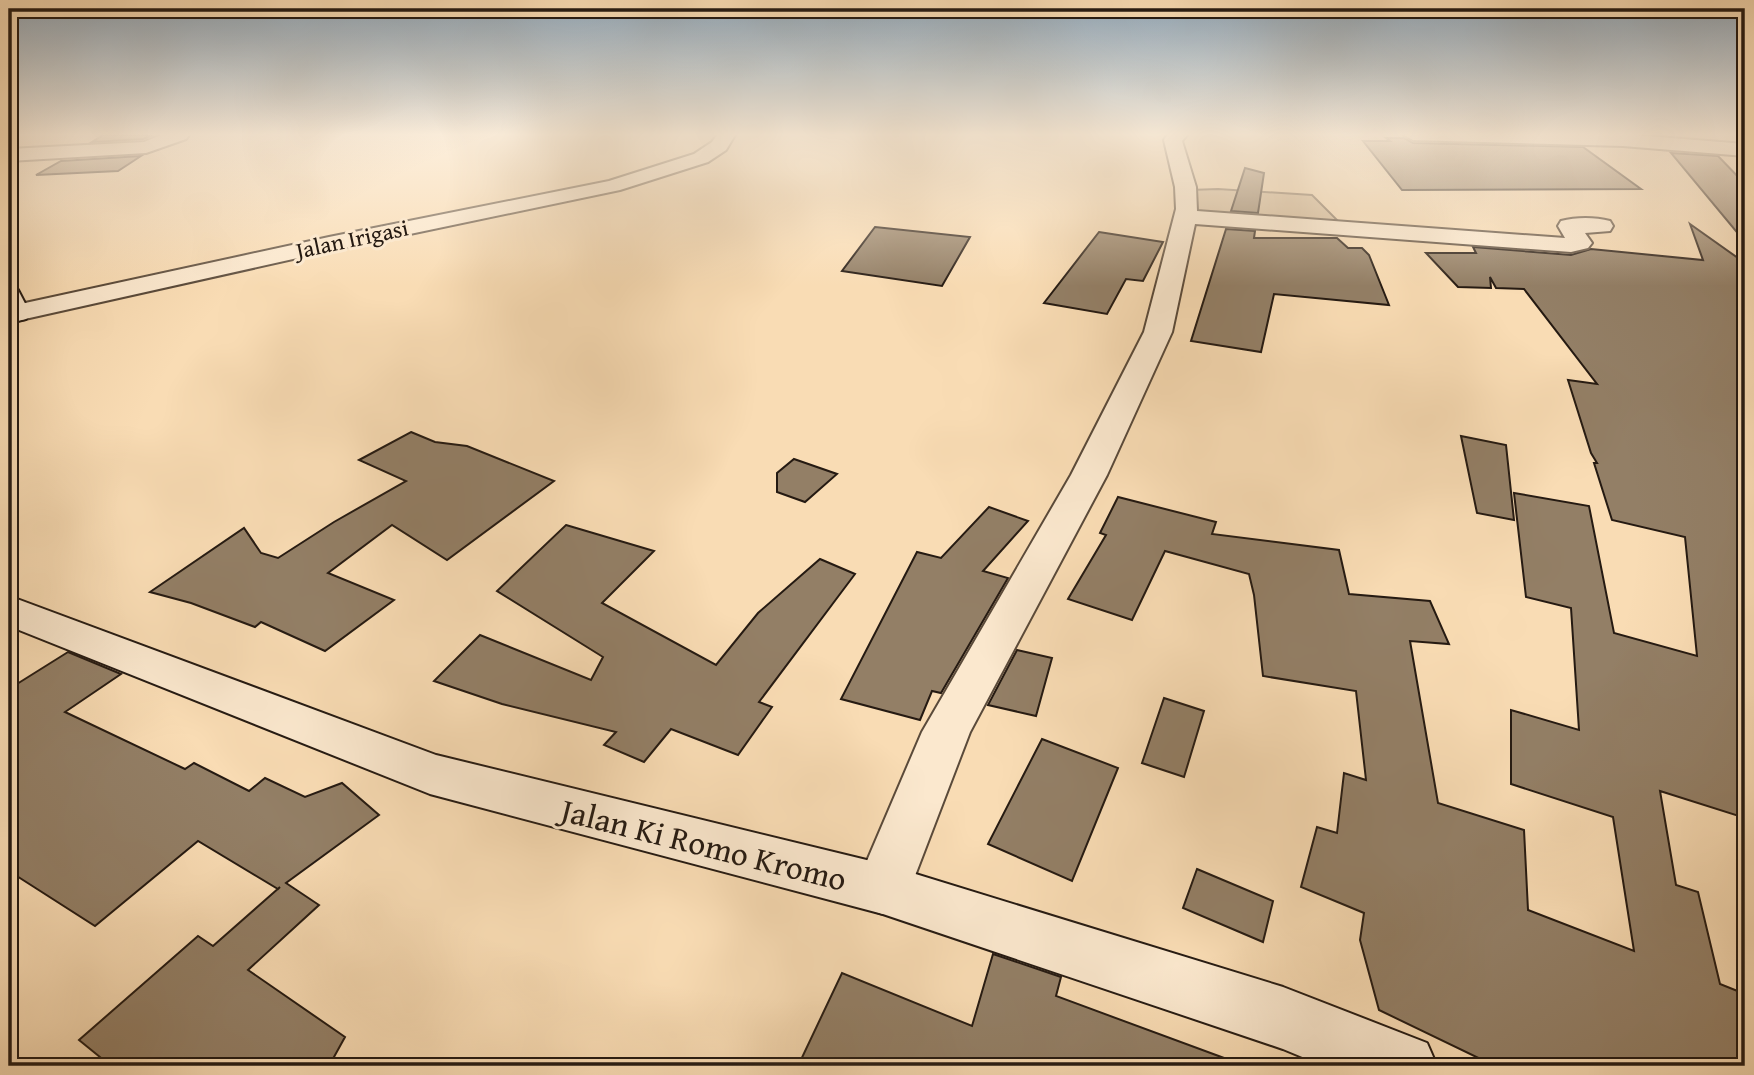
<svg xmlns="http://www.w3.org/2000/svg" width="1754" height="1075" font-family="'Gentium Book Plus',serif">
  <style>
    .green { fill: #d5bb98; stroke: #7d6a55; stroke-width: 2 }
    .building { fill: #937f66; stroke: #251a12; stroke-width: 2 }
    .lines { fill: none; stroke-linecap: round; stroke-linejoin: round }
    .street-casing { stroke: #5a4a3a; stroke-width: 4 }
    .secondary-casing { stroke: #251a12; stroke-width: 4 }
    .street { fill: #fbe8ce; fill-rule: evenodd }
    .secondary { fill: #fbe8ce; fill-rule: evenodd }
    .labels { text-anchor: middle; stroke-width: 6; stroke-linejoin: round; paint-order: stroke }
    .far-street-label { font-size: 23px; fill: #251a12; stroke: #fbe8ce }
    .near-street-label { font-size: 33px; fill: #251a12; stroke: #fbe8ce }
  </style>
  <rect width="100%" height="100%" fill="#f9dcb4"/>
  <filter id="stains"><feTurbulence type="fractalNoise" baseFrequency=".00286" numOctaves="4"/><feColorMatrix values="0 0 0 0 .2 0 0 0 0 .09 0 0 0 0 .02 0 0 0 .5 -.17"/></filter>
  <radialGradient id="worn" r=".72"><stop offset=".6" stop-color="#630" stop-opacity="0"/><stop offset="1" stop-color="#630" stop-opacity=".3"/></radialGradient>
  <polygon class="green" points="1218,189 1312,195 1341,224 1196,214 1190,190"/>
  <g class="building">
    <polygon points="103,135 153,135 143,139 92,142"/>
    <polygon points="1386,138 1404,138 1413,143 1583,147 1641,189 1402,190 1363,141 1390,141"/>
    <polygon points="1671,153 1718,156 1745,184 1745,242"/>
    <polygon points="141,156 118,171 36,175 61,161"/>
    <polygon points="1245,168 1264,173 1258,213 1231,211"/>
    <polygon points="1690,224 1745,263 1745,818 1660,791 1676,885 1698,892 1720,984 1745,994 1745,1066 1495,1066 1379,1010 1360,940 1364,913 1301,887 1317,827 1337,833 1344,773 1366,780 1356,691 1263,676 1254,595 1249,574 1165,551 1132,620 1068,599 1106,535 1100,533 1118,497 1216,522 1212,534 1339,550 1349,594 1430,601 1449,644 1410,641 1438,803 1524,830 1528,910 1634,951 1613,817 1511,784 1511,710 1579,730 1571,608 1526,597 1514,493 1589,506 1614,633 1697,656 1685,537 1612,520 1594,463 1597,463 1591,453 1568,380 1597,384 1524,289 1496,288 1490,277 1491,288 1458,287 1426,253 1476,253 1473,247 1571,255 1591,249 1703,260"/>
    <polygon points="875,227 970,237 942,286 842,271"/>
    <polygon points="1226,229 1255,231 1254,238 1337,238 1348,248 1362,248 1369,255 1389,305 1274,294 1261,352 1191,341"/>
    <polygon points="1099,232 1163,242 1143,281 1126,279 1107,314 1044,303"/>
    <polygon points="411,432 435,442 467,446 554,481 447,560 392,525 328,573 394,600 325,651 261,622 255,627 191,603 150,592 244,528 261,553 278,558 334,522 406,481 359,460"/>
    <polygon points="1461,436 1506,445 1514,520 1477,513"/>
    <polygon points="794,459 837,474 805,502 777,492 777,473"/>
    <polygon points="989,507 1028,521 983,571 1008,578 941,693 932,691 920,720 841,699 917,552 941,558"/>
    <polygon points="566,525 654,551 602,603 716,665 758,613 820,559 855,574 759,702 772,707 738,755 671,729 644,762 604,745 616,732 502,704 434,681 480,635 591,680 603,657 497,591"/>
    <polygon points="1017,650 1052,658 1036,716 988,705"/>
    <polygon points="68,652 121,674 65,712 185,769 194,763 249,791 265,778 305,797 342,783 379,815 286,883 319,905 248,970 345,1037 329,1066 111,1066 79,1040 198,936 213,946 280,887 278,889 198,841 95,926 9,871 9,689"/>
    <polygon points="1164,698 1204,711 1184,777 1142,763"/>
    <polygon points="1042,739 1118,768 1072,881 988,844"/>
    <polygon points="1197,869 1273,901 1263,942 1183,908"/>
    <polygon points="993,954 1061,977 1056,996 1235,1062 1235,1066 798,1066 842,973 972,1026"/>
  </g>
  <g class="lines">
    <g class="street-casing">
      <g id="street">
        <polygon points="161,135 189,135 186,139 146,153 9,161 9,149 144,142"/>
        <polygon points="717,135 735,135 726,150 708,162 620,190 329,251 16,321 9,319 9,307 16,305 329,237 609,181 694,154 712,142"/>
        <path d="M 1167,135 L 1187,135 L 1182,141 L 1196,187 L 1197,211 L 1565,238 L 1558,226 L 1561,221 C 1576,217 1595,217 1610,221 L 1613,226 L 1610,231 L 1585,233 L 1592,243 L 1588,248 L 1571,252 L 1195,224 L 1172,332 L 1107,475 L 970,732 L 903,907 L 883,914 L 863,907 L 855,889 L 922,732 L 1071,475 L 1144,332 L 1176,209 L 1175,187 L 1164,140 Z"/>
        <polygon points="1404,135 1635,135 1745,144 1745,156 1623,146 1413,140"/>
      </g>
    </g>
    <g class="secondary-casing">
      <g id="secondary">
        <polygon points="9,288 18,290 30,313 26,319 9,323"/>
        <polygon points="9,596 436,755 883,864 1283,987 1427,1043 1437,1066 1324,1066 1283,1049 883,914 430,794 9,626"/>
      </g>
    </g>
    <use href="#street" class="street"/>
    <use href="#secondary" class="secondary"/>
  </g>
  <linearGradient id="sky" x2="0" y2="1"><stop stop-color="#92aabd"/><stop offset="0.47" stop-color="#fcefdd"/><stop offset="1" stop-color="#fcefdd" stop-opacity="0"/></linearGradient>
  <rect width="1754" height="286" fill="url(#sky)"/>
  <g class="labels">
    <g class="far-street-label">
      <text transform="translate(352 239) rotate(-12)" y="8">Jalan Irigasi</text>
    </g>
    <g class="near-street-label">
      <text transform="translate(704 844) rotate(14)" y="12">Jalan Ki Romo Kromo</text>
    </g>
  </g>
  <rect width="1754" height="1075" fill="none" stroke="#f9dcb4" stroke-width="35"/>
  <rect x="10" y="10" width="1733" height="1054" fill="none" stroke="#251a12" stroke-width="3.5"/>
  <rect x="18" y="18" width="1719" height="1040" fill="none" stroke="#251a12" stroke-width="2"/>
  <rect width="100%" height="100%" filter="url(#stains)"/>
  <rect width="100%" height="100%" fill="url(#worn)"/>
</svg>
